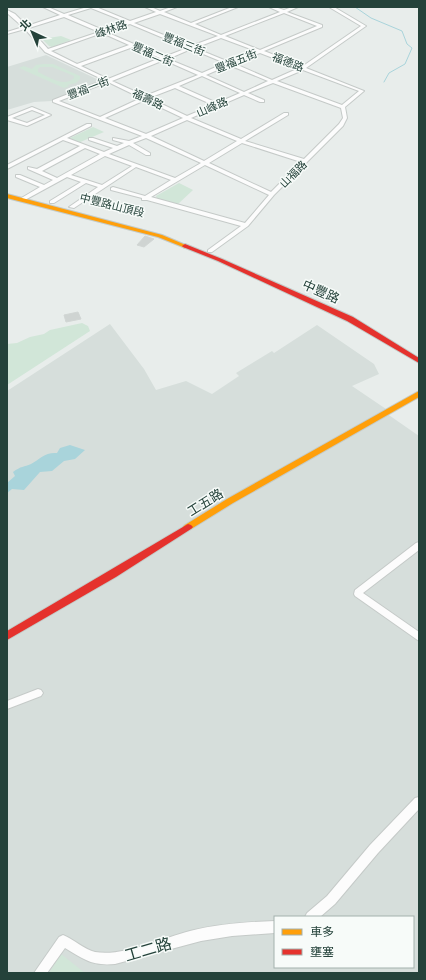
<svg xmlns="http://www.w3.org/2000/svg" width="426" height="980" font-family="'PT Sans','Noto Sans TC',sans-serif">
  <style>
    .built { fill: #d6dedb; fill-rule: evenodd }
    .green { fill: #d1e6d8; fill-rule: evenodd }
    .water { fill: #a9d4db }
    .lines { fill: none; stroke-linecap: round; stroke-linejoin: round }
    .stream { stroke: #a9d4db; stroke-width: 1 }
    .building { fill: #cfd4d2; stroke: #d1d6d4 }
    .street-casing { stroke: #c5cac8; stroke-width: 2 }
    .slow-casing { stroke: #c3cbc8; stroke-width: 2 }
    .jam-casing { stroke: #c3cbc8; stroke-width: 2 }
    .street { fill: #fcfcfc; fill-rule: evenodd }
    .slow { fill: #ff9f0a; fill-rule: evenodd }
    .jam { fill: #e5322d; fill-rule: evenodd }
    .labels { text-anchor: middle; stroke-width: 3; stroke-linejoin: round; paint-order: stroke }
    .far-street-label { font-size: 11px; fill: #24423a; stroke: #f7fbf9 }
    .street-label { font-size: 13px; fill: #24423a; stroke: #f7fbf9 }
    .near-street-label { font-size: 16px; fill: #24423a; stroke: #f7fbf9 }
  </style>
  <rect width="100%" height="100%" fill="#e8edeb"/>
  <g class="built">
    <polygon points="46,55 101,81 52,101 34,102 7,110 7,67"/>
    <path d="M 110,324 L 144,369 L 156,390 L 186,381 L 212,394 L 239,376 L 236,373 L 272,351 L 274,353 L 317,325 L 374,364 L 379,374 L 352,386 L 386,409 L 383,411 L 419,436 L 419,973 L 7,973 L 7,391 ZM 275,917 L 413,917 L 413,967 L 275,967 Z"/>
  </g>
  <g class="green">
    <polygon points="61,36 71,40 52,47 49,46 42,39"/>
    <path d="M 43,64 L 53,64 L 80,76 L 80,79 L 76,83 L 67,85 L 69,86 L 64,88 L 19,68 L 24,66 L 32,69 L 36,65 ZM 40,67 L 52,67 L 74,76 L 74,78 C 64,88 49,77 38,72 L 38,69 Z"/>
    <polygon points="93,127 104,132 78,143 68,139"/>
    <polygon points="179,183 193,190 178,204 157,199 156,196"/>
    <polygon points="82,323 88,326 90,331 7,385 7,344 17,343 30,337 44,334 50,330"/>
    <polygon points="61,954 85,973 49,973"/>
  </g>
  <path class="water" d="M 70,445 L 85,450 L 75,459 L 64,461 L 52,471 L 40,472 L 24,490 L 12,489 L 7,493 L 7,483 L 15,476 L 13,472 C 21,466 24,467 31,464 C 40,459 45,452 57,453 L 60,448 Z"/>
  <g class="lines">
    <polyline class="stream" points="355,7 371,18 402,31 407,44 412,48 405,64 389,73 384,82"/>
  </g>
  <g class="building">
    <polygon points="145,236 154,239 144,247 137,245"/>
    <polygon points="78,312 81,319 66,322 64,315"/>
  </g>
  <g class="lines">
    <g class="street-casing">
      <g id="street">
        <path d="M 43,7 L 48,7 L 64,14 L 87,7 L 96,7 L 130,21 L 156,12 L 145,7 L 151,7 L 160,11 L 171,7 L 177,7 L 164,12 L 191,23 L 232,7 L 238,7 L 195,24 L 221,35 L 280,12 L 269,7 L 275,7 L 284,10 L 292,7 L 298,7 L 287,12 L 322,25 L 322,27 L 264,51 L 303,66 L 361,26 L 329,7 L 334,7 L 366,26 L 306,68 L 364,91 L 345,107 L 347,118 L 343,126 L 274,195 L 248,226 L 212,252 L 208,252 L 208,250 L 241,226 L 147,200 L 142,200 L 142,198 L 111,190 L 111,188 L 113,187 L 145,196 L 171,180 L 136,167 L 74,208 L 69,207 L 98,187 L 86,183 L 54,203 L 50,203 L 50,201 L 81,182 L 67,177 L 23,201 L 18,200 L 40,187 L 16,177 L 16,175 L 20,175 L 44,185 L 53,180 L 28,169 L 28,167 L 37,169 L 80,146 L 63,140 L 9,168 L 7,169 L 7,165 L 87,124 L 91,124 L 91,126 L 67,138 L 104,152 L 113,148 L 89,140 L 89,138 L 93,138 L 117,146 L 124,143 L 113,140 L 113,138 L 129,141 L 142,136 L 53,102 L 53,100 L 104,80 L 45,52 L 25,29 L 7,34 L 7,32 L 23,27 L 7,13 L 7,10 L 15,14 L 27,26 L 60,15 ZM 91,8 L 126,22 L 103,30 L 68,15 ZM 284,13 L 317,26 L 260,50 L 225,36 ZM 160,14 L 218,36 L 191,46 L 134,23 ZM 64,17 L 99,32 L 48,49 L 29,28 ZM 130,24 L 187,48 L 164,57 L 106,32 ZM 102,33 L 129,45 L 77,64 L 51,51 ZM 221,38 L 256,51 L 229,62 L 195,48 ZM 133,47 L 160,58 L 108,79 L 81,66 ZM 191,49 L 225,63 L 202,73 L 168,59 ZM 260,53 L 299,68 L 272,80 L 233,63 ZM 164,60 L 198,75 L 145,96 L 112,81 ZM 229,65 L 268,81 L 244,92 L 206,75 ZM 303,70 L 359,91 L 342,105 L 277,81 ZM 202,76 L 240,93 L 217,103 L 179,86 ZM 108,82 L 141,98 L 100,117 L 59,101 ZM 273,83 L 341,108 L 343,118 L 339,124 L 304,159 L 245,141 L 288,115 L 288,113 L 284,113 L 241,139 L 191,118 L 244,95 L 260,102 L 264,102 L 264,100 L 248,93 ZM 175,88 L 213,105 L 187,116 L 149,98 ZM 145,100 L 183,118 L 146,134 L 105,118 ZM 187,120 L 237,141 L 204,161 L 151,136 ZM 146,138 L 201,163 L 175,178 L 109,154 L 129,145 L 146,155 L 150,155 L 150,153 L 133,143 ZM 242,143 L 301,162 L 271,192 L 209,163 ZM 85,148 L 100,154 L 57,178 L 42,171 ZM 105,156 L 132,166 L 102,185 L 71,175 ZM 205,165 L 269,195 L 245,223 L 151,197 Z"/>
        <path d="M 32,107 L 51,115 L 27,126 L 7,120 L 7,117 ZM 32,110 L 45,115 L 27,123 L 12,118 Z"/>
        <polygon points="419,542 419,550 363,593 419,632 419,641 355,596 354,594 355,590 416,543"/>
        <polygon points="38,689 41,690 43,693 41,696 7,709 7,701"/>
        <polygon points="419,797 419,809 378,853 335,904 320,917 305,917 307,913 327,896 370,845 415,798"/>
        <path d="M 275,921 L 275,933 L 232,936 L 201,941 L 115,964 C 92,966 85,960 65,948 L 47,973 L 34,973 L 59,937 L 63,935 C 73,939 85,950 95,952 C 123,957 163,938 190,931 C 218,924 247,922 275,921 Z"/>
      </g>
    </g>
    <g class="slow-casing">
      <g id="slow">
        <polygon points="7,194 162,235 188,246 185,248 183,247 158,237 7,198"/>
        <polygon points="419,391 419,397 233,503 191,529 185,529 183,527 185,525 227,499"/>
      </g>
    </g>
    <g class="jam-casing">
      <g id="jam">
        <polygon points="185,244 222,259 353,317 419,358 419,363 347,321 218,261 183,247 182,246"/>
        <polygon points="188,524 191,525 193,527 191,529 116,577 7,640 7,631"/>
      </g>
    </g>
    <use href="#street" class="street"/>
    <use href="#slow" class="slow"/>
    <use href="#jam" class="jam"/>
  </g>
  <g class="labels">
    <g class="far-street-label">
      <text transform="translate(111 29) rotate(-19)" y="4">峰林路</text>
      <text transform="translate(184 44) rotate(22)" y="4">豐福三街</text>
      <text transform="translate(153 54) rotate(23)" y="4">豐福二街</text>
      <text transform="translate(236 61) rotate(-22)" y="4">豐福五街</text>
      <text transform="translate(288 62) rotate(21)" y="4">福德路</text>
      <text transform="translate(88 88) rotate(-21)" y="4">豐福一街</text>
      <text transform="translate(148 99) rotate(25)" y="4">福壽路</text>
      <text transform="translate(212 107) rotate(-24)" y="4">山峰路</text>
      <text transform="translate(293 174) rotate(-45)" y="4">山福路</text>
      <text transform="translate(112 205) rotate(14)" y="4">中豐路山頂段</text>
    </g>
    <g class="street-label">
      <text transform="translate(321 291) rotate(24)" y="5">中豐路</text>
      <text transform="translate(205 502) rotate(-32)" y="5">工五路</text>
    </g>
    <g class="near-street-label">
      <text transform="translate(148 949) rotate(-16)" y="6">工二路</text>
    </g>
  </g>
  <rect width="426" height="980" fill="none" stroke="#24423a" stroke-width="16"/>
  <rect x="274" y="916" width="140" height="52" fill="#f7fbf9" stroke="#a3b1ad"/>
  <rect x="282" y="929" width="20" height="6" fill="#ff9f0a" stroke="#a3b1ad"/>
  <text x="310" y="936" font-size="12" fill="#24423a">車多</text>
  <rect x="282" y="949" width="20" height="6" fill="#e5322d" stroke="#a3b1ad"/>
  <text x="310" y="956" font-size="12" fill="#24423a">壅塞</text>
  <g transform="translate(32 32) rotate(316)" stroke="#f7fbf9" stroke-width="3" paint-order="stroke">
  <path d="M0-3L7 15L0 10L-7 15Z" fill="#24423a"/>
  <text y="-6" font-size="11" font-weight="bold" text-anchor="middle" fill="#24423a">北</text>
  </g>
</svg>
